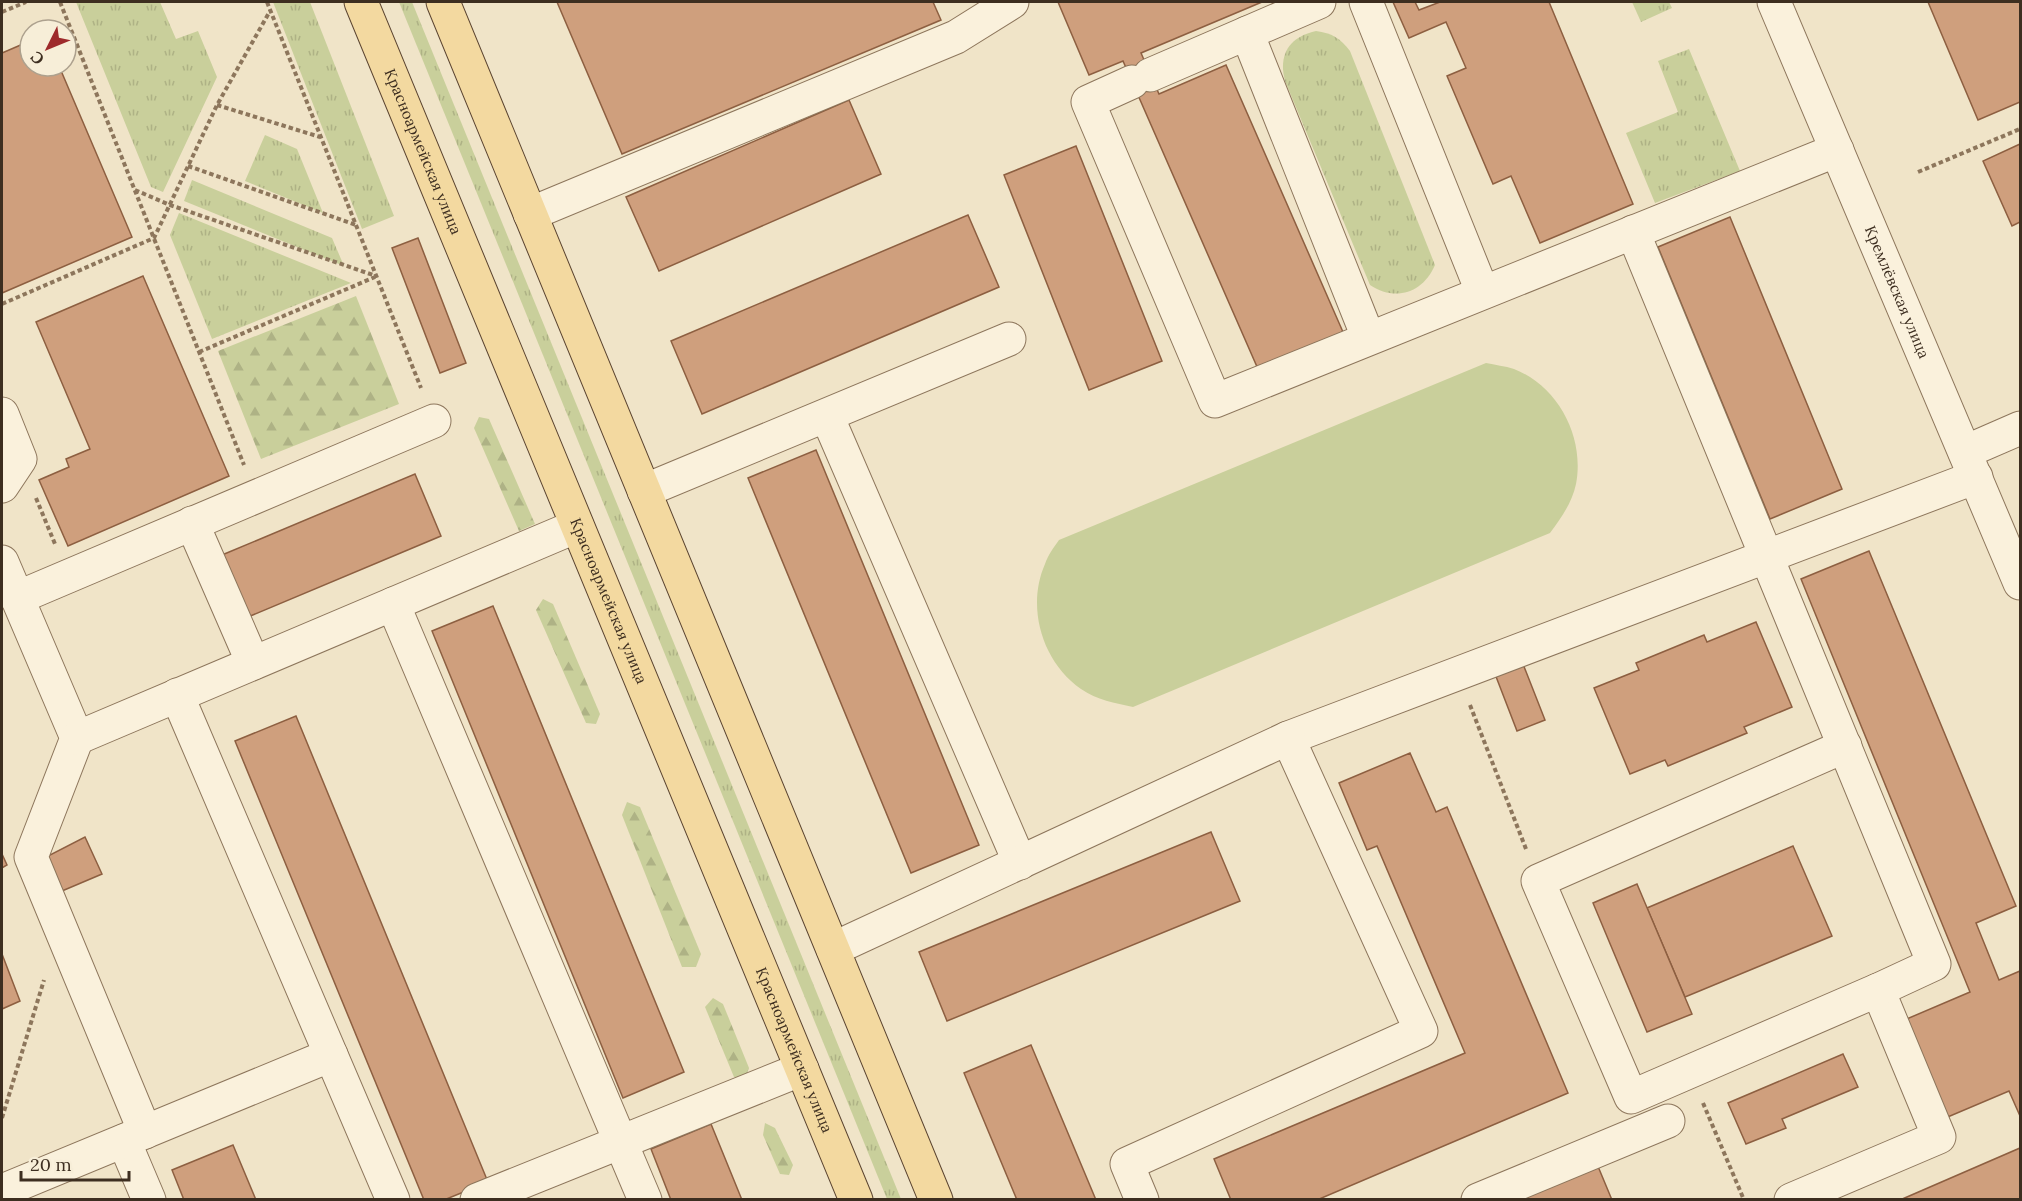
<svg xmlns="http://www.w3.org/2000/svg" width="2022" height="1201" font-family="Lora,serif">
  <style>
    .grass { fill: url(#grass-tufts) }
    .forest { fill: url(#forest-firs) }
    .pitch { fill: #c9cf9b }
    .building { fill: #cf9f7d; stroke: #8d5f41; stroke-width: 1.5 }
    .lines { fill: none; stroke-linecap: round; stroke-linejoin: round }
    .minor-casing { stroke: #8d765c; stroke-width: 35 }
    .major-casing { stroke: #5b4430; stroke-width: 35 }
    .path { stroke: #8d765c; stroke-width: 4; stroke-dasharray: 4.5 3; stroke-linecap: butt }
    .minor { stroke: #faf1dc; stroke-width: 33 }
    .major { stroke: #f3d9a0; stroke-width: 33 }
    .labels { text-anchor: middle; stroke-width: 6; stroke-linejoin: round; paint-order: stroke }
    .street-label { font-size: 15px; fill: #3d2e20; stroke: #f7eed8 }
  </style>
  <defs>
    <pattern id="grass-tufts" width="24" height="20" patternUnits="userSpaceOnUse" patternTransform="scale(1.5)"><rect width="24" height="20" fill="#c9cf9b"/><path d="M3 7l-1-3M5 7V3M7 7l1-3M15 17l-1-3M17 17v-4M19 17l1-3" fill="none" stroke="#aeb285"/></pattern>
    <pattern id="forest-firs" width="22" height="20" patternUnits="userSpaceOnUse" patternTransform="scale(1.5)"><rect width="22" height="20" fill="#c9cf9b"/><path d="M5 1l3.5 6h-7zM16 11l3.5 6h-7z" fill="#aeb285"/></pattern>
  </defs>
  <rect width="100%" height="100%" fill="#f0e4c8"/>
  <g class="grass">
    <polygon points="76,2 160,2 176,39 198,31 217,77 163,192 151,187"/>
    <polygon points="273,2 310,2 394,216 362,229"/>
    <polygon points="399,2 412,2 901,1199 887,1199"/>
    <polygon points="1632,2 1669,2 1672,8 1641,22"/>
    <path d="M 1316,31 C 1332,33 1340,38 1350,51 L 1435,265 C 1423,293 1395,302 1370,285 L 1285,81 C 1278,55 1289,37 1316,31 Z"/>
    <polygon points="1689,49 1740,171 1655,203 1626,133 1678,112 1658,61"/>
    <polygon points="265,135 297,149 323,213 245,181"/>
    <polygon points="192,180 332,238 344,266 184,201"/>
    <polygon points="179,213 351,283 212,339 170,235"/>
  </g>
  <g class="forest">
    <polygon points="356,296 399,404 261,459 218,351"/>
    <polygon points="479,417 489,419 535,524 519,531 474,428"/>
    <polygon points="543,599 553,604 600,714 596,724 586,723 536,610"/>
    <polygon points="627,802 640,807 701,954 696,967 682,967 622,815"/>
    <polygon points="713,998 723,1004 749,1068 745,1078 734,1077 705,1007"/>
    <polygon points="765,1123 775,1128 793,1165 789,1175 780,1174 763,1135"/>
  </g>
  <path class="pitch" d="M 1486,363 C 1495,365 1505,366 1514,369 C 1558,386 1585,437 1576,484 C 1572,503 1561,518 1550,533 L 1133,707 C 1115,703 1097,700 1081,689 C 1042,662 1026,607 1045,564 C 1048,555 1054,547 1059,540 Z"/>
  <g class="building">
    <polygon points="557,2 933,2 941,20 622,154"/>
    <polygon points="1058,2 1262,2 1141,53 1159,94 1226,65 1343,332 1258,369 1123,61 1089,75"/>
    <polygon points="1393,2 1415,2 1419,10 1440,2 1549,2 1633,204 1540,243 1511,176 1493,184 1447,76 1466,68 1446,22 1409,38"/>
    <polygon points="1928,2 2020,2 2020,102 1978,120"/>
    <polygon points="30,41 30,66 59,66 132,237 2,293 2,53"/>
    <polygon points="849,100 881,174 659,271 626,197"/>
    <polygon points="2020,144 2020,222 2012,226 1983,161"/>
    <polygon points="1076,146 1162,361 1089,390 1004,175"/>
    <polygon points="968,215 999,287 702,414 671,341"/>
    <polygon points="1730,217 1842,489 1770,519 1658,247"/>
    <polygon points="418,238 466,363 440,373 392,248"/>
    <polygon points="143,276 229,476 68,546 39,480 69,467 66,459 90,449 36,322"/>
    <polygon points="816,450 979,845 911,873 748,478"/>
    <polygon points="415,474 441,536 248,617 222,555"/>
    <polygon points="1869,551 2016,906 1976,923 1999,980 2020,971 2020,1116 2009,1091 1943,1119 1902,1021 1970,992 1801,579"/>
    <polygon points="493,606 684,1072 623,1098 432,631"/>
    <polygon points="1756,622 1792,707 1744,727 1747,733 1668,766 1665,760 1630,774 1594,688 1639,670 1636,663 1704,635 1707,642"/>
    <polygon points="1523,664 1545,720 1517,731 1495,674"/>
    <polygon points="296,716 488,1182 444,1200 424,1200 235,741"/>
    <polygon points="1410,753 1436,812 1447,807 1568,1093 1317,1200 1231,1200 1214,1159 1465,1053 1377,846 1367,850 1339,783"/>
    <polygon points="1211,832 1240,901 947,1021 919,952"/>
    <polygon points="85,837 102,874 62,891 46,857"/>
    <polygon points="1793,846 1832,936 1685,997 1647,908"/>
    <polygon points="2,854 7,865 2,868"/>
    <polygon points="1637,884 1692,1014 1647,1032 1593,903"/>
    <polygon points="2,954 20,1001 2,1009"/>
    <polygon points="1031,1045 1096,1200 1017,1200 964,1073"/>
    <polygon points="1843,1054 1858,1087 1782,1119 1786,1128 1746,1144 1728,1103"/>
    <polygon points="711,1124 742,1200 671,1200 651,1149"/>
    <polygon points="233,1145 256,1200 184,1200 172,1170"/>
    <polygon points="2020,1148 2020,1200 1900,1200"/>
    <polygon points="1597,1164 1612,1200 1512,1200"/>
  </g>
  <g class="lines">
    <g class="minor-casing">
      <g id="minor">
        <polyline points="1366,2 1482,291"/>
        <path id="s1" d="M 1774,2 L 2020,583"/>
        <polyline points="1247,33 1368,337"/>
        <polyline points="1150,75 1319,2"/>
        <polyline points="1132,82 1088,102 1215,401 1837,150"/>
        <polyline points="530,214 956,37 1012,2"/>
        <polyline points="1633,232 1934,964 1878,990 1939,1137 1791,1200"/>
        <polyline points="2,414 20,459 2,486"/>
        <polyline points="827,416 1020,863"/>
        <polyline points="1965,452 2020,428"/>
        <polyline points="644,491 1009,339"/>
        <polyline points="192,523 253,663"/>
        <polyline points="2,562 77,738 31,857 145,1132"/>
        <polyline points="17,598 434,421"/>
        <polyline points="393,604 645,1200"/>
        <polyline points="177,695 393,1200"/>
        <polyline points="77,738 577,526"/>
        <polyline points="1288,738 1976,477"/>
        <polyline points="1845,746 1538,881 1631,1097 1878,990"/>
        <polyline points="833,949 1288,738 1421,1031 1127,1164 1142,1200"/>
        <polyline points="124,1141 149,1200"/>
        <polyline points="2,1191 331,1055"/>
        <polyline points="477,1200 802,1069"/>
        <polyline points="1478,1200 1668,1121"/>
      </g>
    </g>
    <g class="major-casing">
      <g id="major">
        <path id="s2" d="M 361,2 L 856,1200"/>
        <polyline points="443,2 936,1200"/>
      </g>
    </g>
    <g class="path">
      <polyline points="60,2 244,465"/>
      <polyline points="267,2 421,388"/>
      <polyline points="2,12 26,2"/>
      <polyline points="217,105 320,137"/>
      <polyline points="188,166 356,225"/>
      <polyline points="1918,172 2020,129"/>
      <polyline points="135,190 170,205 376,276"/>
      <polyline points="2,304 154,238 217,105 270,11"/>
      <polyline points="199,352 375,277"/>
      <polyline points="36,498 55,544"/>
      <polyline points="1470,705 1526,849"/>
      <polyline points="1703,1103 1744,1200"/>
      <polyline points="2,1118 44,980"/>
    </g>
    <use href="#minor" class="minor"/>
    <use href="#major" class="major"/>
  </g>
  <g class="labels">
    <g class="street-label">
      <text dy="5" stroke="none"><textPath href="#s2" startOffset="162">Красноармейская улица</textPath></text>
      <text dy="5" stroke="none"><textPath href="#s1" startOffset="315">Кремлёвская улица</textPath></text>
      <text dy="5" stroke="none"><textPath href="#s2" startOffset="648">Красноармейская улица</textPath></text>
      <text dy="5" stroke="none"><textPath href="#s2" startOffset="1134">Красноармейская улица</textPath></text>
    </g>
  </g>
  <rect width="2022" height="1201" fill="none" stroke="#3d2e20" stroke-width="6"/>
  <g transform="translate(48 48) rotate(227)"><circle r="28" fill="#f7eed8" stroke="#ada18e" stroke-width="1.5"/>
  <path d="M0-4.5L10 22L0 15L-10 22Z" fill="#9e2a2b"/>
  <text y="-9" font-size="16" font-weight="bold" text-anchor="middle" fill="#3d2e20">С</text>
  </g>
  <path d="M21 1171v9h108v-9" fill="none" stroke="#3d2e20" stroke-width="3"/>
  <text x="30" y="1171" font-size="18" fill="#3d2e20" stroke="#f7eed8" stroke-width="4.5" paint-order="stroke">20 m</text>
</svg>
